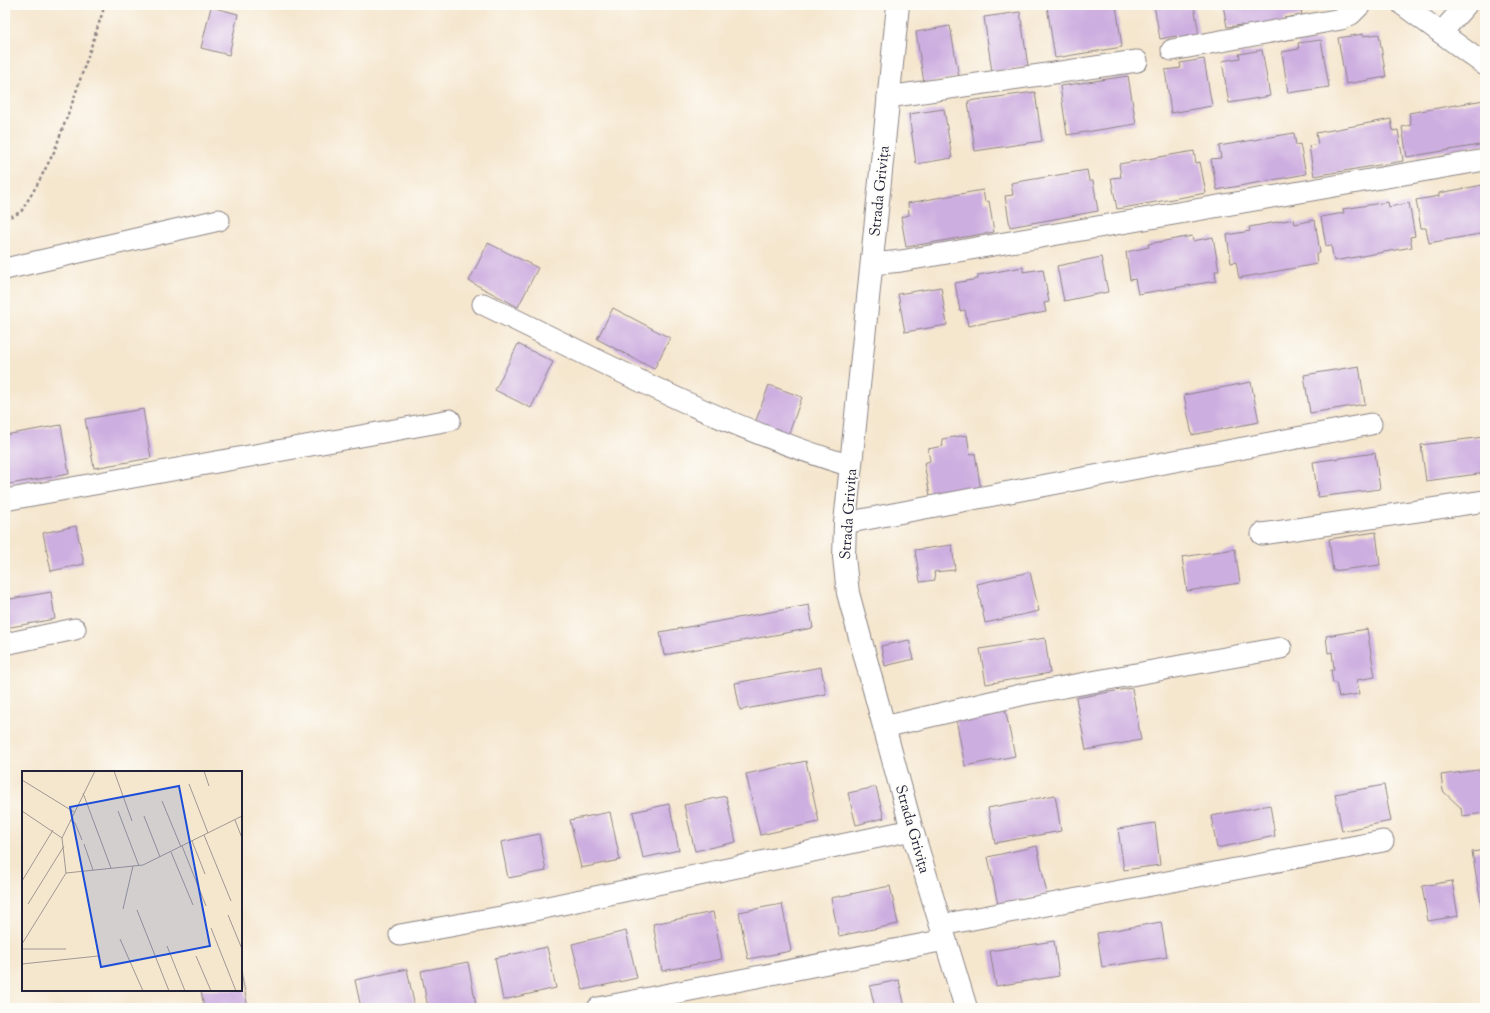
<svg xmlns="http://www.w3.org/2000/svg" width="1490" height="1013" font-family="'Sorts Mill Goudy',serif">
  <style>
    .building { fill: #cdaee0 }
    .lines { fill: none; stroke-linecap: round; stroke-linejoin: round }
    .minor-casing { stroke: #8c8484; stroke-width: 23 }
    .tertiary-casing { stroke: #8c8484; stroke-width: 24 }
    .path { stroke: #8c8484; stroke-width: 2.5; stroke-dasharray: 3 3; stroke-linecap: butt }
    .minor { stroke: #fff; stroke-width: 21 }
    .tertiary { stroke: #fff; stroke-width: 22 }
    .labels { text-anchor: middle; stroke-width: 3.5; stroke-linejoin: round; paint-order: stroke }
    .street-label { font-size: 15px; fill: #22223b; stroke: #fdfcf7 }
    .inset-road { fill: none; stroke: #a19893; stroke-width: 1 }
    .view { fill: #1d4ed8; fill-opacity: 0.15; stroke: #1d4ed8; stroke-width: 2 }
    .inset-edge { fill: none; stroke: #22223b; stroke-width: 2 }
  </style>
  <rect width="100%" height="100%" fill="#fdfcf7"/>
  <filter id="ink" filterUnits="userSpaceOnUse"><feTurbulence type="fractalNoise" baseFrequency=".025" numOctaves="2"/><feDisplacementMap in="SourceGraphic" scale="8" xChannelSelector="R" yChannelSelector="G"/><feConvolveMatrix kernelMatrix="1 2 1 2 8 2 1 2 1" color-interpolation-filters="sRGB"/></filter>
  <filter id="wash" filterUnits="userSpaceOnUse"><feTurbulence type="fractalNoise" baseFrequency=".012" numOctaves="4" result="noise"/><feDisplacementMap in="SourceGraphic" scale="16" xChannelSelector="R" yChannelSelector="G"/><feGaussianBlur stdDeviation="0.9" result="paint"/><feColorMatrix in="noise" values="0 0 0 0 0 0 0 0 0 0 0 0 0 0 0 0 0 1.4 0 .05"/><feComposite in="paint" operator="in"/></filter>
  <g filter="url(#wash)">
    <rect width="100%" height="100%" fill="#f5e6ce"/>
    <g id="blocks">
      <g class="building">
        <polygon points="1054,5 1116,5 1122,47 1055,58 1047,6"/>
        <polygon points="1154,5 1194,5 1199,36 1177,39 1176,36 1160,39"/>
        <polygon points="1223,5 1300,5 1302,15 1284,18 1285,21 1243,29 1242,25 1227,27"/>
        <polygon points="211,7 238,14 229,55 201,48"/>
        <polygon points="1020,12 1028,66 992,72 984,17"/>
        <polygon points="950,26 959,77 924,83 916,32"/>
        <polygon points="1363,34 1363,36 1379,34 1386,77 1346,84 1338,38"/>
        <polygon points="1321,40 1329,87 1288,93 1282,52 1299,49 1298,43"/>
        <polygon points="1262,50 1270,96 1229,103 1222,61 1240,58 1239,54"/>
        <polygon points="1204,59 1212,106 1171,113 1165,70 1181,68 1180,63"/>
        <polygon points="1128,76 1136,124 1067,135 1060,86"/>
        <polygon points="1035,92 1042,141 975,151 968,101"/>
        <polygon points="1484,100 1485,144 1407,157 1402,127 1411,125 1409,113"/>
        <polygon points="944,109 952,158 916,164 909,114"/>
        <polygon points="1391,119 1393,131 1398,130 1403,161 1314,176 1309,146 1318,144 1316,133"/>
        <polygon points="1294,133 1296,145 1300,144 1306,174 1217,190 1211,159 1221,158 1219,146"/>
        <polygon points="1194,151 1196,163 1200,162 1206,193 1117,209 1111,178 1121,177 1119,164"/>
        <polygon points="1087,170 1089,181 1093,181 1098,211 1010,227 1005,196 1013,195 1011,183"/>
        <polygon points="1483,185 1485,190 1485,233 1429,243 1426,228 1421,228 1416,200 1439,196 1439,193"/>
        <polygon points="983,190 985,202 989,201 994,232 906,247 901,217 909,215 908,203"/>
        <polygon points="1388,202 1389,207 1409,203 1415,236 1410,237 1412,247 1334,261 1331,245 1326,246 1321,217 1344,213 1343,209"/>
        <polygon points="1294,219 1295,224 1315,220 1320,253 1316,254 1317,264 1239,278 1236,262 1231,263 1227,235 1250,231 1249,227"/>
        <polygon points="1192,236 1193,241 1213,237 1219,271 1215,271 1216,281 1138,294 1135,279 1130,280 1126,252 1149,247 1148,244"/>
        <polygon points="488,243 538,268 518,307 469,281"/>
        <polygon points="1101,257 1108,292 1064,301 1057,266"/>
        <polygon points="1023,267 1023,272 1043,269 1049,302 1044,303 1046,312 968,326 965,310 960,311 955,283 978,279 978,275"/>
        <polygon points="941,287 947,325 905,332 898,294"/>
        <polygon points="613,308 670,338 654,369 597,339"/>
        <polygon points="518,344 553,362 531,408 495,390"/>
        <polygon points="1359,366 1365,404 1310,413 1304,375"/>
        <polygon points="1251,382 1259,422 1192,435 1184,395"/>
        <polygon points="769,385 802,397 788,436 755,423"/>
        <polygon points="143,409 151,458 94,468 85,419"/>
        <polygon points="61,425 69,474 9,484 5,459 5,435"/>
        <polygon points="967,435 970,455 975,453 981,491 931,501 924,463 930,461 928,449 943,446 942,439"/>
        <polygon points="1483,437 1485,452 1485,473 1426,481 1421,445"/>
        <polygon points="1375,453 1380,489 1318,497 1313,462"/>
        <polygon points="76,526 84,564 51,571 43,533"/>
        <polygon points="1376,532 1380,565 1333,571 1329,539"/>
        <polygon points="952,545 955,570 934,572 935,580 920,582 915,550"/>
        <polygon points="1235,549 1240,583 1187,591 1182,557"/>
        <polygon points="1030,572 1039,611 985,623 977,584"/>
        <polygon points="51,592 55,619 5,628 5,600"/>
        <polygon points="809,605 813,628 664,655 660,632"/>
        <polygon points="1367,629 1375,677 1357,680 1359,694 1339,697 1336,683 1333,683 1331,670 1334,670 1332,652 1328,653 1326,636"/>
        <polygon points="1045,638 1050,673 986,684 980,649"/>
        <polygon points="909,640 914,659 885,666 881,646"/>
        <polygon points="821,667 826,694 740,710 735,683"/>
        <polygon points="1132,688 1141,740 1086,750 1076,698"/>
        <polygon points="1005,709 1015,756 965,766 956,719"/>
        <polygon points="806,761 819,822 760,835 746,774"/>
        <polygon points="1485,769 1485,813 1462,816 1461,808 1443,791 1441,775"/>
        <polygon points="1384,785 1391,821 1342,831 1335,794"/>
        <polygon points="876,787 884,818 856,825 848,793"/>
        <polygon points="1055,795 1061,831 995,843 988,808"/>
        <polygon points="726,796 736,842 695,851 684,805"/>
        <polygon points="669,804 679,850 643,858 633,812"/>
        <polygon points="1270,805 1275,836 1217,848 1211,816"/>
        <polygon points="610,812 620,860 581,868 570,820"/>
        <polygon points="1155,823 1160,865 1124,870 1118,829"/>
        <polygon points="539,834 546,871 508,878 501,842"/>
        <polygon points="1037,846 1047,894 998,905 988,857"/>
        <polygon points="1485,850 1485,908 1482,909 1472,852"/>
        <polygon points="1452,881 1458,916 1428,921 1422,886"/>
        <polygon points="890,886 898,924 839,936 831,898"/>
        <polygon points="782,904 791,951 748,959 739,912"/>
        <polygon points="713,912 722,959 662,971 653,924"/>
        <polygon points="1161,922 1167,957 1102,967 1097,933"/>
        <polygon points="626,931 637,978 583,990 572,944"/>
        <polygon points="1054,941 1059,976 996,986 990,951"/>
        <polygon points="547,947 556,988 503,1000 495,958"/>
        <polygon points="468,962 476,1005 460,1008 428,1008 421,971"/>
        <polygon points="407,969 415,1008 361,1008 355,980"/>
        <polygon points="241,972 248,1008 204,1008 201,990 241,990"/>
        <polygon points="899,980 905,1008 875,1008 870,986"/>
      </g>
    </g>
  </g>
  <g filter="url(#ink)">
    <use href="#blocks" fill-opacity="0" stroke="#8c8484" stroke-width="1"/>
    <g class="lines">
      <g class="minor-casing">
        <g id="minor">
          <polyline points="1403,5 1485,65"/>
          <polyline points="1441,33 1466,5"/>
          <polyline points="1172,50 1341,19 1351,14 1360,5"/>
          <polyline points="888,97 1137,61"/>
          <polyline points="872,264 901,261 1485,160"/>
          <polyline points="5,269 219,220"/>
          <path d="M 483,304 C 603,362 722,427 851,466"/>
          <polyline points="5,500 450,420"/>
          <polyline points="845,523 1371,424"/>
          <polyline points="1262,534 1485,501"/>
          <polyline points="5,644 75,629"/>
          <polyline points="884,727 1025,694 1281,648"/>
          <polyline points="941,925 1383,841"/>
          <polyline points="400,935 501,917 912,830"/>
          <polyline points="598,1008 945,940"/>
        </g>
      </g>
      <g class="tertiary-casing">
        <polyline id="tertiary" points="898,5 845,523 844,557 848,593 912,830 966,1008"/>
      </g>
      <polyline class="path" points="5,219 21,212 37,185 54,152 74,98 105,5"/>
      <use href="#minor" class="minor"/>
      <use href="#tertiary" class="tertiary"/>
    </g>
  </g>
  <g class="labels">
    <g class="street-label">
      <text transform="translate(879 191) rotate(-84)" y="5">Strada Grivița</text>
      <text transform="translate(848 514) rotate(-86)" y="5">Strada Grivița</text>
      <text transform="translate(913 829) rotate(74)" y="5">Strada Grivița</text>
    </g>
  </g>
  <g transform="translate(22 771)">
    <rect width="220" height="220" fill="#f5e6ce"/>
    <path class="inset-road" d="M 92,0 L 110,50M 182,0 L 187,15M 0,9 L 52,41M 167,13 L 186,62M 61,22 L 89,97M 140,30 L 159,76M 0,40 L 40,67M 96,40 L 117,95M 122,45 L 138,86M 48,49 L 53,52 L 60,69M 213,49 L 220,67M 182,64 L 209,130M 170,70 L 183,103M 62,73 L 71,99M 160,75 L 184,135M 149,81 L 171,134M 44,102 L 121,94 L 220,45M 0,110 L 31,59M 6,133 L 42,75M 101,138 L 111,95M 115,139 L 147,220M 206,144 L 220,178M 189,157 L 214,220M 98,168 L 121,220M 0,173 L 44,102 L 40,67 L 73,0M 145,175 L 163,220M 0,178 L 44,178M 174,185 L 189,220M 0,193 L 76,185"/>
    <path class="view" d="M 157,15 L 188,175 L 79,196 L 48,36 Z"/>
    <rect width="220" height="220" class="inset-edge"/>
  </g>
  <rect width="1490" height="1013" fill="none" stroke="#fdfcf7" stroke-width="20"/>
</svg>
